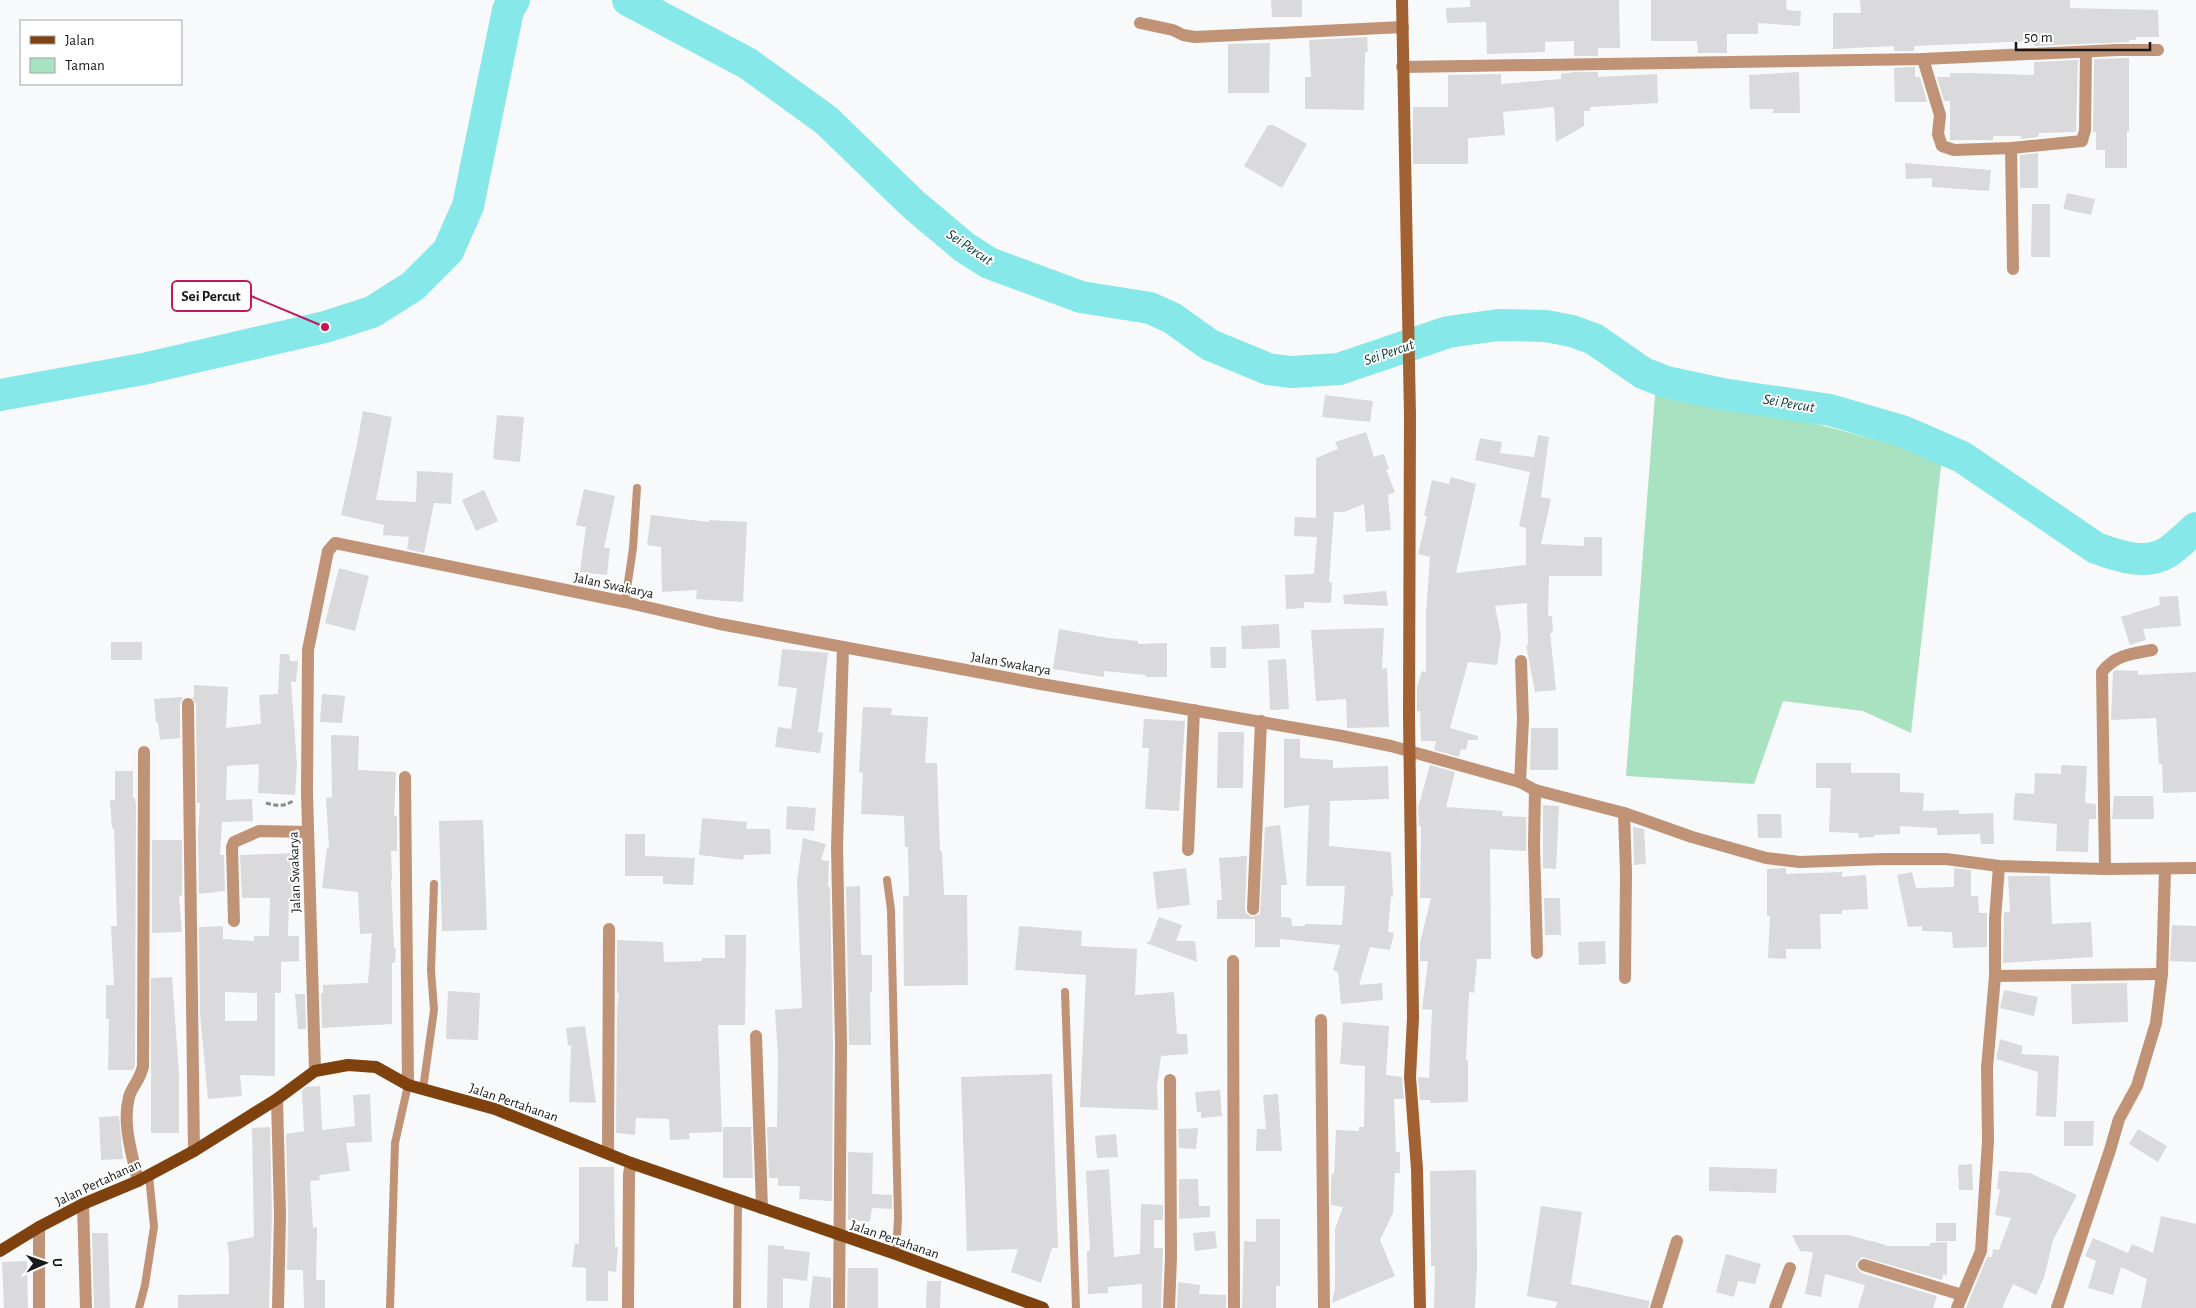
<svg xmlns="http://www.w3.org/2000/svg" width="2196" height="1308" font-family="'Alegreya Sans',sans-serif">
  <style>
    .green { fill: #a9e2c0 }
    .lines { fill: none; stroke-linecap: round; stroke-linejoin: round }
    .river { stroke: #87e8e9; stroke-width: 32 }
    .building { fill: #dadadc; fill-rule: evenodd }
    .path { stroke: #8a8a8c; stroke-width: 3; stroke-dasharray: 5 2.5; stroke-linecap: butt }
    .lane { stroke: #c09376; stroke-width: 8 }
    .street { stroke: #c09376; stroke-width: 12 }
    .secondary { stroke: #a16132; stroke-width: 12 }
    .primary { stroke: #7f420e; stroke-width: 12 }
    .labels { text-anchor: middle; stroke-width: 4; stroke-linejoin: round; paint-order: stroke }
    .street-label { font-size: 14px; fill: #181819; stroke: #fff }
    .water-label { font-size: 15px; font-style: italic; fill: #023334; stroke: #fff }
    .leader { fill: none; stroke: #c2185b; stroke-width: 2 }
    .callout-dot { fill: #c2185b; stroke: #fff; stroke-width: 2 }
    .callout { fill: #fff; stroke: #c2185b; stroke-width: 2 }
    .callout-label { font-size: 15px; text-anchor: middle; font-weight: bold; fill: #181819 }
  </style>
  <rect width="100%" height="100%" fill="#f8f9fb"/>
  <polygon class="green" points="1656,382 1942,457 1911,733 1863,711 1783,701 1754,784 1626,776"/>
  <g class="lines">
    <g class="river">
      <path d="M 628,0 L 747,63 L 826,120 L 913,204 L 964,247 L 989,263 L 1081,297 L 1150,308 L 1172,318 L 1210,345 L 1268,369 L 1291,372 L 1339,369 L 1448,332 L 1498,325 L 1546,326 L 1572,331 L 1594,339 L 1643,373 L 1666,382 L 1722,394 L 1830,410 L 1902,431 L 1962,457 L 2096,548 C 2118,556 2146,566 2168,552 C 2178,545 2187,536 2196,528"/>
      <polyline points="0,395 143,369 325,327 372,312 413,286 448,251 468,206 508,10 514,0"/>
    </g>
  </g>
  <g class="building">
    <polygon points="1271,0 1302,0 1302,17 1272,17"/>
    <polygon points="1470,0 1619,0 1620,48 1598,48 1598,56 1574,56 1574,41 1545,42 1545,52 1487,54 1486,22 1447,23 1446,8 1470,7"/>
    <polygon points="1651,0 1786,0 1787,10 1801,11 1800,26 1758,23 1758,34 1727,34 1727,53 1698,53 1697,41 1651,41"/>
    <polygon points="1860,0 2070,0 2070,8 2158,10 2159,37 2136,37 2136,40 2129,40 2129,42 2034,46 2034,41 1914,46 1914,51 1894,51 1894,46 1833,49 1833,13 1861,13"/>
    <polygon points="1367,37 1368,52 1365,52 1364,110 1305,109 1305,77 1311,77 1309,40"/>
    <polygon points="1270,43 1269,93 1228,93 1228,44"/>
    <polygon points="2129,58 2129,131 2127,131 2127,168 2105,168 2105,150 2096,150 2096,132 2093,132 2094,59"/>
    <polygon points="2078,60 2076,132 2039,133 2038,137 2021,139 2021,136 1993,136 1993,140 1950,140 1950,101 1944,101 1937,77 1950,77 1950,73 1970,73 2034,75 2034,62"/>
    <polygon points="1915,67 1915,77 1920,77 1927,102 1895,102 1894,68"/>
    <polygon points="1574,72 1598,72 1598,77 1657,74 1658,103 1590,107 1590,111 1584,111 1584,126 1556,142 1554,107 1503,112 1505,135 1468,138 1468,164 1413,164 1413,107 1448,107 1448,75 1501,74 1501,84 1561,79 1561,74"/>
    <polygon points="1799,72 1800,113 1773,113 1773,109 1750,109 1749,75"/>
    <polygon points="1268,125 1273,125 1307,144 1282,188 1244,166"/>
    <polygon points="2038,153 2038,188 2020,188 2020,155"/>
    <polygon points="1905,163 1991,170 1989,191 1932,187 1932,178 1906,179"/>
    <polygon points="2067,193 2095,199 2091,215 2063,209"/>
    <polygon points="2032,204 2050,204 2050,257 2031,257"/>
    <polygon points="1325,395 1373,401 1370,422 1322,417"/>
    <polygon points="363,411 392,417 376,500 416,502 417,471 453,473 451,504 434,503 424,553 407,549 409,537 383,535 384,525 341,515 357,444"/>
    <polygon points="497,415 524,417 520,462 493,459"/>
    <polygon points="1366,432 1374,457 1384,454 1389,469 1386,470 1395,492 1388,495 1391,530 1366,532 1364,504 1344,512 1334,512 1329,582 1332,583 1331,603 1304,602 1304,608 1286,609 1285,575 1314,574 1317,537 1294,536 1295,517 1316,518 1316,458 1338,449 1335,442"/>
    <polygon points="1538,435 1549,437 1541,497 1551,499 1541,544 1584,546 1584,537 1602,537 1602,576 1549,576 1548,616 1552,616 1553,633 1550,633 1556,690 1535,692 1526,645 1528,645 1527,603 1495,606 1501,636 1497,665 1468,662 1450,728 1478,736 1478,740 1468,740 1466,750 1461,749 1459,757 1434,750 1436,741 1421,741 1420,711 1417,711 1417,687 1422,671 1426,672 1426,613 1430,557 1418,554 1427,516 1424,516 1432,480 1449,484 1451,477 1476,484 1456,573 1526,565 1526,528 1519,526 1530,472 1475,460 1480,438 1502,442 1500,453 1534,457"/>
    <polygon points="584,489 615,496 604,548 610,548 607,575 580,572 586,527 576,525"/>
    <polygon points="484,490 498,521 476,531 462,500"/>
    <polygon points="651,515 709,522 709,520 747,522 743,602 696,599 697,590 662,592 661,547 647,545"/>
    <polygon points="339,568 369,576 355,631 325,623"/>
    <polygon points="1386,591 1388,606 1344,604 1343,595"/>
    <polygon points="2178,596 2181,626 2143,629 2146,640 2130,645 2121,617 2160,605 2159,597"/>
    <polygon points="1279,624 1280,648 1242,649 1241,626"/>
    <polygon points="1384,628 1382,669 1387,668 1389,727 1347,728 1346,699 1316,701 1311,630"/>
    <polygon points="1059,629 1109,638 1138,641 1138,644 1167,643 1167,677 1146,677 1146,675 1104,671 1104,677 1053,669"/>
    <rect x="111" y="642" width="31" height="18"/>
    <polygon points="1210,647 1226,647 1226,668 1211,668"/>
    <polygon points="782,649 828,653 818,732 823,733 820,753 775,747 778,727 791,729 797,688 778,686"/>
    <polygon points="280,654 289,654 290,661 298,661 296,682 291,682 297,765 295,795 258,793 259,764 227,766 226,800 252,799 253,821 222,822 220,855 224,855 225,891 199,894 198,834 200,803 197,803 196,704 192,697 194,697 194,685 228,687 226,728 261,724 259,695 278,694"/>
    <polygon points="1286,659 1289,709 1270,710 1268,660"/>
    <polygon points="2115,670 2138,671 2138,675 2196,672 2196,792 2163,793 2162,764 2159,764 2156,718 2111,720 2113,672"/>
    <polygon points="322,694 345,696 342,723 320,722"/>
    <polygon points="183,697 180,704 180,738 160,740 158,722 156,722 154,699"/>
    <polygon points="863,707 892,708 891,715 928,717 925,763 937,763 940,851 942,851 944,895 967,895 968,985 904,986 903,896 909,896 908,847 905,847 904,816 861,814 863,773 859,772"/>
    <polygon points="1144,719 1185,721 1179,811 1145,809 1149,748 1142,748"/>
    <polygon points="1531,728 1558,728 1558,770 1530,770"/>
    <polygon points="1218,732 1244,732 1243,788 1217,788"/>
    <polygon points="331,735 359,736 358,770 396,772 394,816 397,816 397,851 391,851 392,880 391,880 394,948 396,948 395,963 392,963 392,1024 322,1028 321,993 323,993 323,985 368,983 372,933 360,934 358,892 322,888 327,848 329,848 326,798 332,797"/>
    <polygon points="1284,739 1300,739 1300,758 1333,760 1333,768 1388,766 1389,799 1330,801 1329,846 1391,852 1393,897 1391,896 1388,932 1394,933 1390,950 1370,947 1359,985 1382,983 1383,1000 1341,1004 1338,972 1333,970 1340,945 1280,939 1280,947 1255,947 1255,919 1217,919 1217,900 1222,900 1219,858 1247,856 1245,909 1246,913 1252,917 1260,914 1265,827 1280,825 1287,885 1281,885 1281,917 1291,918 1292,926 1305,926 1305,924 1342,925 1345,886 1306,886 1309,805 1284,808"/>
    <polygon points="1816,763 1851,763 1851,773 1900,773 1900,792 1924,793 1923,811 1959,810 1959,814 1993,813 1994,844 1981,844 1980,834 1937,835 1937,828 1900,826 1900,834 1874,835 1874,837 1859,838 1858,833 1829,832 1831,788 1816,788"/>
    <polygon points="1430,765 1455,772 1446,807 1503,811 1502,816 1526,817 1526,851 1490,849 1491,959 1477,959 1474,993 1469,992 1466,1060 1468,1060 1468,1102 1430,1103 1430,1100 1420,1100 1418,1077 1429,1078 1432,1010 1422,1009 1428,961 1420,961 1420,943 1431,898 1420,898 1421,826 1419,826 1418,808"/>
    <polygon points="2061,765 2087,766 2085,803 2096,804 2096,819 2089,819 2088,852 2056,851 2057,824 2013,820 2015,793 2034,794 2035,773 2061,774"/>
    <polygon points="115,771 133,771 133,798 135,798 136,806 135,1065 133,1070 108,1070 109,1019 106,1019 106,985 114,985 111,926 117,926 114,828 112,829 110,800 115,800"/>
    <polygon points="2114,796 2153,796 2154,819 2112,819"/>
    <polygon points="1543,805 1559,806 1556,869 1543,868"/>
    <polygon points="787,806 816,808 814,831 786,829"/>
    <polygon points="1757,814 1781,814 1782,838 1758,838"/>
    <polygon points="702,818 747,822 746,829 770,829 771,854 744,855 743,860 699,855"/>
    <polygon points="483,820 487,930 442,931 439,821"/>
    <polygon points="1633,827 1644,829 1646,864 1634,865"/>
    <polygon points="625,834 645,834 645,856 695,858 693,885 663,884 663,876 625,876"/>
    <polygon points="803,838 826,844 821,860 829,861 828,887 830,887 833,1044 832,1201 799,1199 800,1186 778,1186 778,1178 769,1178 767,1127 777,1127 778,1056 775,1010 802,1008 797,880"/>
    <polygon points="152,840 182,840 182,895 179,896 182,932 152,933"/>
    <path d="M 298,853 L 299,897 L 289,898 L 288,936 L 299,936 L 299,961 L 281,962 L 281,993 L 275,993 L 275,1076 L 240,1075 L 242,1096 L 208,1099 L 200,1014 L 199,927 L 223,926 L 223,939 L 254,941 L 254,936 L 269,936 L 270,898 L 242,898 L 240,855 ZM 225,992 L 257,993 L 257,1021 L 225,1021 Z"/>
    <polygon points="1186,868 1190,905 1157,909 1153,872"/>
    <polygon points="1786,868 1786,874 1842,872 1842,877 1866,875 1868,909 1842,910 1842,914 1820,914 1821,949 1786,949 1786,959 1768,958 1770,916 1767,916 1767,869"/>
    <polygon points="1954,868 1971,870 1971,896 1978,896 1979,913 1987,913 1987,947 1953,948 1952,932 1922,931 1922,926 1908,927 1897,875 1912,872 1916,888 1954,887"/>
    <polygon points="2008,876 2050,876 2052,924 2091,922 2093,957 2003,963 2004,912 2010,912"/>
    <polygon points="860,886 861,955 872,955 872,992 870,992 871,1045 849,1045 846,887"/>
    <polygon points="1544,898 1560,898 1561,935 1545,935"/>
    <polygon points="1159,917 1182,925 1176,941 1195,941 1197,962 1146,943 1150,941"/>
    <polygon points="2172,925 2196,926 2196,962 2170,961"/>
    <polygon points="1019,926 1082,931 1081,946 1137,949 1135,995 1174,992 1177,1034 1187,1034 1188,1054 1161,1056 1157,1087 1158,1110 1080,1107 1086,975 1015,970"/>
    <polygon points="725,935 746,935 745,1025 718,1025 722,1132 689,1133 690,1139 670,1140 669,1119 636,1118 635,1135 616,1133 617,1010 619,993 617,993 617,940 663,942 664,962 702,961 702,958 725,958"/>
    <polygon points="1605,941 1606,964 1579,965 1578,942"/>
    <polygon points="172,977 179,1073 179,1133 151,1133 151,978"/>
    <polygon points="2127,983 2128,1022 2072,1024 2071,984"/>
    <polygon points="2004,990 2038,997 2034,1016 2000,1008"/>
    <polygon points="448,991 480,993 478,1040 446,1039"/>
    <polygon points="295,994 305,994 306,1029 298,1029"/>
    <polygon points="1343,1022 1389,1026 1386,1075 1402,1077 1404,1099 1394,1099 1396,1152 1400,1152 1400,1173 1395,1173 1393,1213 1380,1240 1395,1276 1332,1303 1335,1288 1335,1229 1343,1207 1331,1205 1331,1183 1332,1174 1334,1174 1336,1130 1359,1131 1359,1127 1364,1127 1365,1066 1340,1064"/>
    <polygon points="585,1026 596,1103 569,1102 571,1045 568,1046 566,1028"/>
    <polygon points="2000,1039 2023,1046 2021,1054 2059,1056 2056,1117 2036,1116 2038,1072 1996,1059"/>
    <polygon points="1052,1074 1058,1248 1052,1248 1041,1283 1011,1272 1018,1249 967,1251 961,1077"/>
    <polygon points="320,1086 322,1130 355,1126 353,1095 370,1094 372,1142 346,1143 350,1171 319,1175 320,1180 310,1181 313,1228 317,1227 316,1280 325,1280 325,1308 304,1308 303,1270 287,1270 288,1215 286,1134 304,1131 302,1091 306,1087"/>
    <polygon points="1220,1090 1222,1116 1201,1118 1201,1112 1197,1112 1195,1092"/>
    <polygon points="1278,1094 1282,1151 1256,1151 1257,1129 1266,1129 1263,1095"/>
    <polygon points="119,1116 123,1159 101,1160 99,1117"/>
    <polygon points="2064,1121 2094,1121 2093,1146 2064,1146"/>
    <polygon points="270,1127 272,1215 269,1308 178,1308 178,1295 229,1294 229,1255 227,1242 254,1237 252,1128"/>
    <polygon points="723,1127 751,1127 753,1178 723,1178"/>
    <polygon points="1198,1128 1196,1149 1179,1148 1178,1129"/>
    <polygon points="2138,1129 2167,1146 2158,1162 2129,1144"/>
    <polygon points="1116,1134 1118,1157 1097,1158 1095,1136"/>
    <polygon points="848,1152 873,1153 872,1194 892,1195 892,1209 872,1208 870,1222 848,1220"/>
    <polygon points="1972,1164 1973,1190 1959,1190 1958,1165"/>
    <polygon points="579,1167 614,1167 615,1247 618,1247 616,1272 608,1271 608,1301 586,1301 586,1268 572,1267 575,1243 579,1244"/>
    <polygon points="1709,1167 1777,1169 1776,1193 1709,1191"/>
    <polygon points="1109,1169 1114,1257 1140,1254 1141,1204 1163,1205 1163,1220 1154,1220 1154,1248 1163,1248 1161,1308 1142,1308 1142,1284 1108,1287 1108,1293 1088,1294 1087,1251 1090,1251 1086,1171"/>
    <polygon points="1476,1170 1477,1265 1475,1308 1434,1308 1435,1266 1431,1266 1430,1171"/>
    <polygon points="1999,1171 2030,1173 2077,1195 2053,1240 2044,1278 2036,1295 2013,1284 2002,1308 1966,1308 1987,1257 1992,1257 1993,1249 1999,1250 2011,1218 1995,1215 2000,1189 1997,1189"/>
    <polygon points="1179,1179 1198,1179 1199,1206 1210,1206 1210,1217 1179,1219"/>
    <polygon points="1541,1206 1582,1212 1571,1284 1650,1301 1648,1308 1555,1308 1558,1302 1527,1296"/>
    <polygon points="2161,1216 2196,1224 2196,1308 2141,1308 2147,1279 2121,1267 2113,1295 2088,1288 2096,1261 2085,1256 2093,1238 2128,1253 2132,1244 2153,1253"/>
    <polygon points="1256,1219 1280,1219 1280,1286 1276,1286 1276,1308 1242,1308 1244,1241 1256,1242"/>
    <rect x="1936" y="1223" width="20" height="18"/>
    <polygon points="1215,1231 1217,1248 1195,1251 1193,1233"/>
    <polygon points="92,1233 108,1233 110,1308 94,1308"/>
    <polygon points="1792,1235 1848,1235 1886,1245 1886,1246 1930,1246 1930,1243 1947,1242 1947,1276 1943,1274 1942,1280 1862,1257 1856,1263 1856,1267 1861,1273 1937,1296 1933,1308 1858,1308 1865,1285 1825,1274 1821,1297 1805,1294 1813,1252 1800,1251"/>
    <polygon points="768,1245 784,1246 784,1249 810,1252 807,1281 783,1278 783,1308 767,1308"/>
    <polygon points="1726,1254 1761,1264 1755,1284 1738,1281 1734,1297 1716,1292"/>
    <polygon points="27,1261 28,1308 4,1308 2,1262"/>
    <polygon points="848,1268 878,1268 878,1308 847,1308"/>
    <polygon points="813,1276 831,1278 831,1308 809,1308"/>
    <polygon points="927,1281 941,1281 940,1308 926,1308"/>
    <polygon points="1178,1282 1200,1285 1199,1294 1226,1295 1226,1308 1177,1308"/>
  </g>
  <g class="lines">
    <path class="path" d="M 266,803 C 276,806 284,807 293,801"/>
    <g class="lane">
      <polyline points="625,602 633,548 637,488"/>
      <polyline points="887,880 891,910 898,1218 896,1254"/>
      <polyline points="1065,992 1076,1308"/>
      <polyline points="423,1089 434,1010 431,970 434,884"/>
      <polyline points="139,1308 145,1285 154,1227 149,1175"/>
      <polyline points="390,1308 395,1143 408,1085"/>
      <polyline points="737,1308 738,1199"/>
    </g>
    <g class="street">
      <polyline points="1140,23 1173,30 1183,35 1195,37 1403,27"/>
      <polyline points="1923,59 1940,115 1938,134 1942,146 1954,150 2011,148 2082,141 2085,130 2086,52"/>
      <polyline points="1402,67 1923,59 2117,50 2158,50"/>
      <polyline points="2011,148 2013,269"/>
      <polyline points="188,704 194,1151"/>
      <polyline points="405,777 408,1085"/>
      <polyline points="1520,782 1523,720 1521,661"/>
      <polyline points="1535,790 1534,845 1537,953"/>
      <polyline points="1624,813 1626,873 1625,978"/>
      <polyline points="1188,850 1194,710"/>
      <path d="M 2105,869 L 2102,672 C 2115,655 2131,654 2152,650"/>
      <polyline points="1253,909 1261,721"/>
      <polyline points="234,921 232,847 234,842 259,831 308,832"/>
      <polyline points="1233,961 1234,1308"/>
      <polyline points="1995,976 2162,974"/>
      <polyline points="1321,1020 1324,1308"/>
      <polyline points="756,1036 762,1208"/>
      <polyline points="315,1071 307,793 308,650 328,551 335,543 625,602 720,624 1041,684 1342,736 1391,746 1520,782 1535,790 1624,813 1692,837 1766,858 1800,862 1883,859 1946,859 1999,866 2105,869 2196,868"/>
      <polyline points="277,1099 280,1215 278,1308"/>
      <polyline points="608,1152 609,929"/>
      <path d="M 138,1181 C 132,1154 122,1124 129,1097 C 132,1086 140,1081 143,1066 L 144,752"/>
      <polyline points="83,1204 86,1308"/>
      <polyline points="1864,1265 1962,1295"/>
      <polyline points="39,1308 39,1227"/>
      <polyline points="628,1308 629,1174 631,1163"/>
      <polyline points="839,1308 841,1044 837,847 843,647"/>
      <polyline points="1169,1308 1171,1257 1170,1080"/>
      <polyline points="1656,1308 1677,1241"/>
      <polyline points="1775,1308 1790,1268"/>
      <polyline points="1957,1308 1981,1251 1988,1141 1987,1068 1995,976 1995,919 1999,866"/>
      <polyline points="2057,1308 2110,1150 2119,1119 2137,1086 2156,1023 2162,974 2165,870"/>
    </g>
    <polyline class="secondary" points="1402,0 1410,415 1409,716 1413,1018 1410,1077 1417,1169 1420,1308"/>
    <polyline class="primary" points="0,1251 39,1227 83,1204 138,1181 194,1151 277,1099 315,1071 348,1065 376,1067 408,1085 495,1109 631,1163 896,1254 1043,1308"/>
  </g>
  <g class="labels">
    <g class="street-label">
      <text transform="translate(614 585) rotate(12)" y="5">Jalan Swakarya</text>
      <text transform="translate(1011 663) rotate(10)" y="5">Jalan Swakarya</text>
      <text transform="translate(294 872) rotate(-92)" y="5">Jalan Swakarya</text>
      <text transform="translate(514 1102) rotate(19)" y="5">Jalan Pertahanan</text>
      <text transform="translate(98 1182) rotate(-25)" y="5">Jalan Pertahanan</text>
      <text transform="translate(895 1239) rotate(19)" y="5">Jalan Pertahanan</text>
    </g>
    <g class="water-label">
      <text transform="translate(970 247) rotate(34)" y="5">Sei Percut</text>
      <text transform="translate(1389 352) rotate(-19)" y="5">Sei Percut</text>
      <text transform="translate(1789 403) rotate(10)" y="5">Sei Percut</text>
    </g>
  </g>
  <path class="leader" d="M325 327L251 296"/>
  <circle class="callout-dot" cx="325" cy="327" r="5"/>
  <rect class="callout" x="172" y="281" width="79" height="30" rx="5"/>
  <g class="callout-label">
    <text x="211" y="301">Sei Percut</text>
  </g>
  <rect x="20" y="20" width="162" height="65" fill="#ffffff" stroke="#a3a3a3"/>
  <rect x="30" y="36" width="25" height="8" fill="#7f420e" stroke="#a3a3a3"/>
  <text x="65" y="45" font-size="15" fill="#181819">Jalan</text>
  <rect x="30" y="58" width="25" height="15" fill="#a9e2c0" stroke="#a3a3a3"/>
  <text x="65" y="70" font-size="15" fill="#181819">Taman</text>
  <g transform="translate(45 1263) rotate(88)" stroke="#ffffff" stroke-width="4" paint-order="stroke">
  <path d="M0-4L9 19L0 12L-9 19Z" fill="#181819"/>
  <text y="-8" font-size="14" font-weight="bold" text-anchor="middle" fill="#181819">U</text>
  </g>
  <path d="M2016 42v8h134v-8" fill="none" stroke="#181819" stroke-width="2.5"/>
  <text x="2024" y="42" font-size="15" fill="#181819" stroke="#ffffff" stroke-width="4" paint-order="stroke">50 m</text>
</svg>
